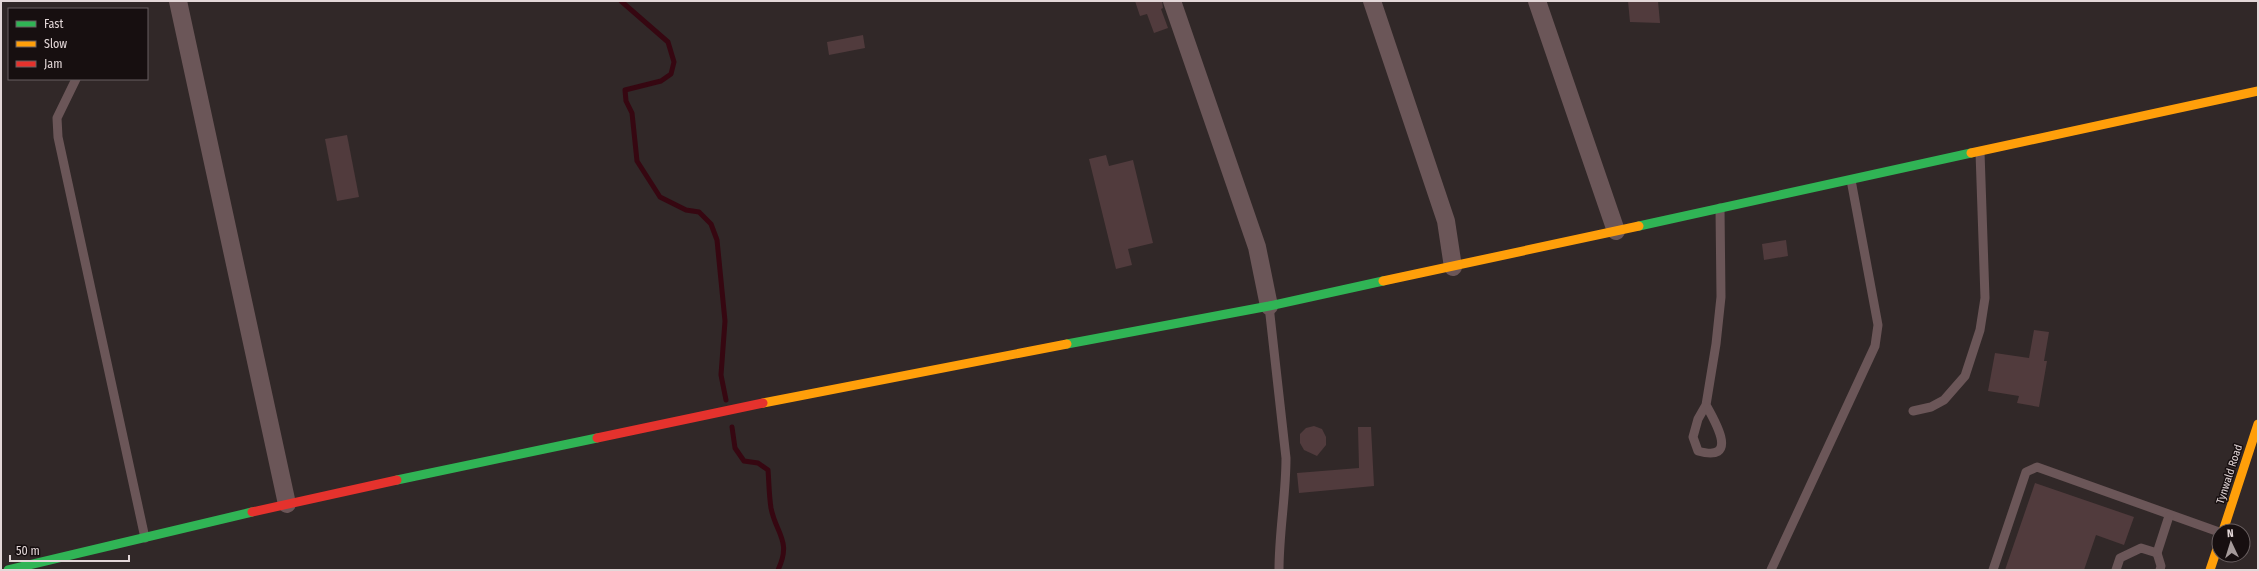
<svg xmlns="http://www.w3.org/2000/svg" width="2259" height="571" font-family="'Fira Sans Condensed',sans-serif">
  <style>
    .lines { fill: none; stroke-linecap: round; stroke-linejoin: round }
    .stream { stroke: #360711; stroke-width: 5 }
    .building { fill: #513b3d }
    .lane { stroke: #6b5658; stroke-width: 9 }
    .street { stroke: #6b5658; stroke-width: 18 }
    .fast { stroke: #30b455; stroke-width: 9 }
    .slow { stroke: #ff9f0a; stroke-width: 9 }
    .jam { stroke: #e5322d; stroke-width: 9 }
    .labels { text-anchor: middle; stroke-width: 3; stroke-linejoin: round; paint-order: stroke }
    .street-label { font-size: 11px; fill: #e3d7d8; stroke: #170f10 }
  </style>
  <rect width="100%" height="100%" fill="#312828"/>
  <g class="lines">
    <g class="stream">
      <polyline points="621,1 668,42 674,62 671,74 661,81 625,90 626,101 632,113 637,161 660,197 686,210 699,212 711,224 717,240 725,321 721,375 726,400"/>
      <path d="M 732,427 L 735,448 L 744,461 L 758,463 L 768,470 C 769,482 769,496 771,508 C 776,534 792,541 778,570"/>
    </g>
  </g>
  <g class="building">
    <polygon points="1135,1 1162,1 1163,8 1161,9 1168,28 1154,33 1147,14 1140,16"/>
    <polygon points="1628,1 1658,1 1660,23 1630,22"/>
    <polygon points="863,35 865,48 829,55 827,42"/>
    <polygon points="347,135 359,197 337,201 325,139"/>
    <polygon points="1106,155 1109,166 1133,160 1153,243 1128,249 1132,265 1116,269 1089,159"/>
    <polygon points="1786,240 1788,256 1764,260 1762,244"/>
    <polygon points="2034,330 2049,332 2044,361 2047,361 2039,407 2017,403 2019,396 1988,391 1995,353 2029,358"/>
    <polygon points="1314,426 1322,429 1326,437 1326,445 1317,456 1304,450 1300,443 1300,434 1306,428"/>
    <polygon points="1358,427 1371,427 1374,486 1299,493 1297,473 1359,468"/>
    <polygon points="2035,483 2134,517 2124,545 2096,535 2084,570 2005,570"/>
  </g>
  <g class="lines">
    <g class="lane">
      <polyline points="76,79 57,118 58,137 145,538"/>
      <path d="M 1269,306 L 1286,458 C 1286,496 1279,532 1279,570"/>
      <path d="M 1706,405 C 1715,421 1740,463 1698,451 L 1693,437 L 1698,419 L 1706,405 L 1716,344 L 1721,297 L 1720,208"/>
      <polyline points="1913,411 1931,407 1944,400 1965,376 1980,330 1985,298 1980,152"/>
      <polyline points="2157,553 2161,566 2160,570"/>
      <polyline points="1771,570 1875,346 1878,325 1851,180"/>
      <polyline points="1993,570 2026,472 2037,467 2219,532"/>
      <polyline points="2116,570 2120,558 2141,548 2157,553 2169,516"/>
    </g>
    <g class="street">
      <polyline points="178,1 287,504"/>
      <polyline points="1172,1 1257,247 1269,306"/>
      <polyline points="1372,1 1446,221 1453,267"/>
      <polyline points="1537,1 1616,231"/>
    </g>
    <g class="fast">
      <polyline points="1639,226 1971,153"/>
      <polyline points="1067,344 1269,306 1383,281"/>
      <polyline points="397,480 597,438"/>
      <polyline points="8,570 252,512"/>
    </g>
    <g class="slow">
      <polyline points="1971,153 2258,91"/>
      <polyline points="1383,281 1639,226"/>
      <polyline points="763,403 1067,344"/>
      <polyline points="2223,531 2258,424"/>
      <polyline points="2210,570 2219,543"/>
    </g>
    <g class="jam">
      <polyline points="597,438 763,403"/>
      <polyline points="252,512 397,480"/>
    </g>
  </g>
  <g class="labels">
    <g class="street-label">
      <text transform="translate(2229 474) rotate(-72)" y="4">Tynwald Road</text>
    </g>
  </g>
  <rect width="2259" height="571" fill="none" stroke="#e3d7d8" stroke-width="4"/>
  <rect x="8" y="8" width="140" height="72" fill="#170f10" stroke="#695f60"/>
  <rect x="16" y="21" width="20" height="6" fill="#30b455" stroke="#695f60"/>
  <text x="44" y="28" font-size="12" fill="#e3d7d8">Fast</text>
  <rect x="16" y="41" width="20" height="6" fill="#ff9f0a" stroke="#695f60"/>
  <text x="44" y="48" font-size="12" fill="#e3d7d8">Slow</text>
  <rect x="16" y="61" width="20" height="6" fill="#e5322d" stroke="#695f60"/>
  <text x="44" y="68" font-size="12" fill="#e3d7d8">Jam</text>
  <g transform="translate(2231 543) rotate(356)"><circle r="19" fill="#170f10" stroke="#695f60"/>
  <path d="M0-3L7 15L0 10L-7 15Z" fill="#a59a9a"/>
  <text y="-6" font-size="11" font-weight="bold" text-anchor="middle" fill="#e3d7d8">N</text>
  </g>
  <path d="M10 555v6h119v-6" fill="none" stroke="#e3d7d8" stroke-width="2"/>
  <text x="16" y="555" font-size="12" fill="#e3d7d8" stroke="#170f10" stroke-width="3" paint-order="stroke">50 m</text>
</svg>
